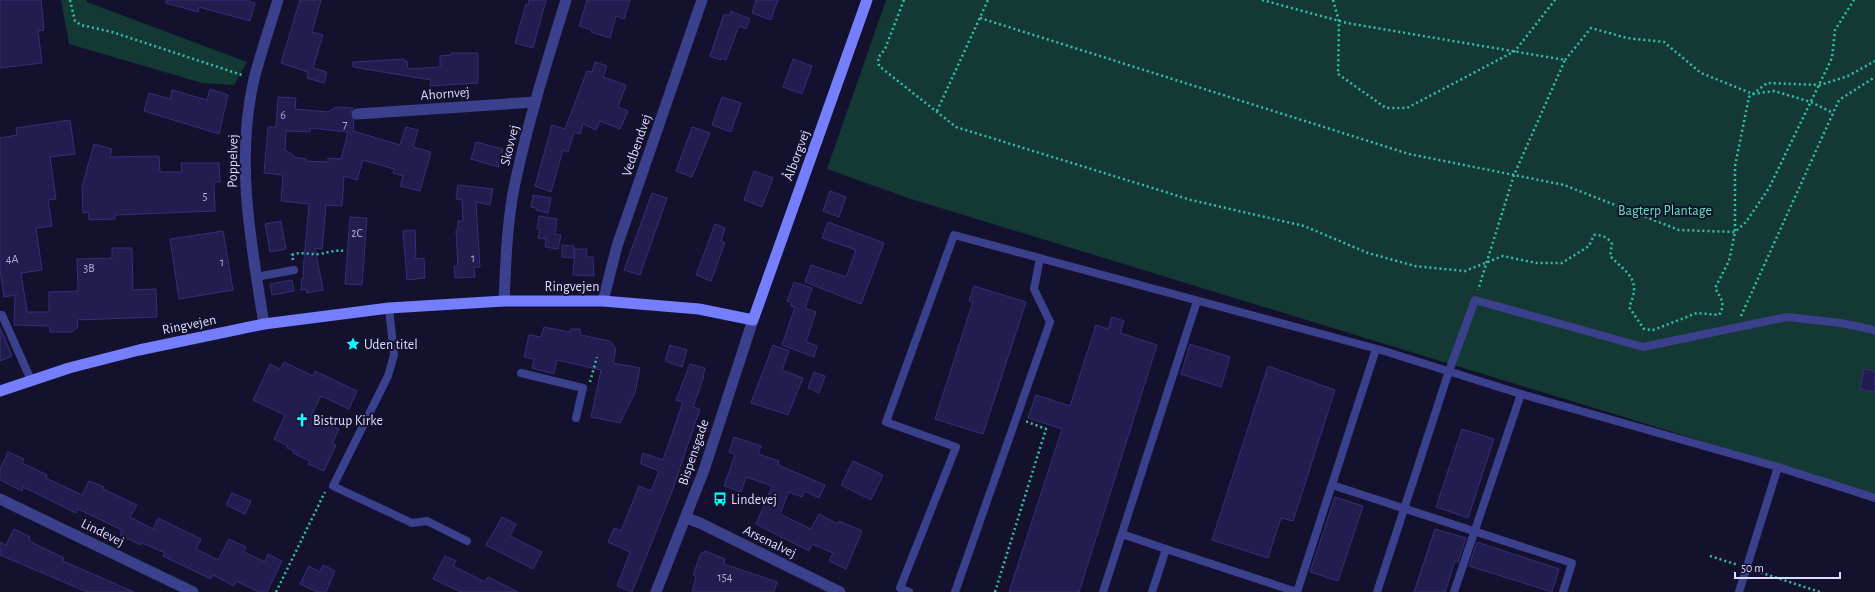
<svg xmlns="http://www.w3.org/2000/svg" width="1875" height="592" font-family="'Alegreya Sans',sans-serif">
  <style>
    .green { fill: #143833 }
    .building { fill: #221c4f; stroke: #352e7b; fill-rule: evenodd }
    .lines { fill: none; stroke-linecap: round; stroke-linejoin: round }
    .path { stroke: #2dc3ab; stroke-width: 2.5; stroke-dasharray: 2 3; stroke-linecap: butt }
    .service { stroke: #3b408d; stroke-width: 8 }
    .minor { stroke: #3b408d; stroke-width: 11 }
    .tertiary { stroke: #3b408d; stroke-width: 11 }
    .secondary { stroke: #747eff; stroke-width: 11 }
    .labels { text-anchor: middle; stroke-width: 4; stroke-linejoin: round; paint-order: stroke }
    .number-label { font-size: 12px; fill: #afadd3 }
    .street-label { font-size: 14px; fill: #deddff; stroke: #13112d }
    .park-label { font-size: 14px; fill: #63e5b8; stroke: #13112d }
    .poi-label { font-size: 14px; fill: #deddff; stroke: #13112d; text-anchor: start }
  </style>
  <rect width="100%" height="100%" fill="#13112d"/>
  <g class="green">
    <polygon points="61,0 86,0 87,2 247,62 234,85 202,83 69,44"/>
    <polygon points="886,0 1875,0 1875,494 908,198 827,169"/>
  </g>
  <g class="building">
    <polygon points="0,0 41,0 44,30 38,31 42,63 0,68"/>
    <polygon points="166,0 246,0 255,3 250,21 199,7 198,12 166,3"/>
    <polygon points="300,0 321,0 312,32 323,35 313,68 327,72 324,83 307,78 308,72 281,63"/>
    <polygon points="529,0 546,0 533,48 515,43 526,4 528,5"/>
    <polygon points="587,0 630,0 624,19 616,16 610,38 591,32 592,30 579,26"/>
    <polygon points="756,0 778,0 771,20 752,13"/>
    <polygon points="731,11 750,19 746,29 739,26 726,60 721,58 721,60 710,56 724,14 729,16"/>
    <polygon points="451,53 478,53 478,83 430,86 431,80 353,67 353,62 404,59 404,61 407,61 408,69 440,67 440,56 451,55"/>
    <polygon points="793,59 812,66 802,94 783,87"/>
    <polygon points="595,62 607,66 603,77 626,85 618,107 628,111 620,129 600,121 596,130 583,124 580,134 574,132 568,152 563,150 551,192 535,186 552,125 565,129 587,71 592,72"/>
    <polygon points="210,89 228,95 219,134 144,111 149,93 170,99 172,90 207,100"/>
    <path d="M 278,97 L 296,98 L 295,109 L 328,112 L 336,107 L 353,108 L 350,114 L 354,120 L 353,131 L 400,145 L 406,127 L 418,130 L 413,147 L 431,152 L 420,191 L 400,186 L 403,176 L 393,173 L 394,169 L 363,160 L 357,180 L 344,176 L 342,206 L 326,205 L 322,249 L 315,248 L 323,290 L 307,293 L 306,289 L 301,290 L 302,278 L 304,278 L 303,272 L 309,204 L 281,201 L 283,175 L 264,173 L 268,127 L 276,127 ZM 310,128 L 348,132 L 341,159 L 328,158 L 328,162 L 306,161 L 306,159 L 294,157 L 292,154 L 285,150 L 286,131 L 310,132 Z"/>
    <polygon points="722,97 741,103 731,132 712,125"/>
    <polygon points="70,120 75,154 50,157 56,199 48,200 52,226 36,228 42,270 21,273 27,312 49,312 49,292 78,291 77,259 112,258 112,248 132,248 133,290 156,289 157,317 77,320 78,327 72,332 50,332 50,326 14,325 15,295 4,297 0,270 0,138 17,135 16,128"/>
    <polygon points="692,127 710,133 692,177 676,171"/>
    <polygon points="476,142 503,149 498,167 471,159"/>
    <polygon points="94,144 112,149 110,157 159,156 160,172 182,172 181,163 219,163 220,182 214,182 215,211 115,215 115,219 89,220 88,212 83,213 82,187"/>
    <polygon points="754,171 773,178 762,207 744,200"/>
    <polygon points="458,185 493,189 490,205 476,202 480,267 474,267 475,277 455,278 454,266 458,266 456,230 458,230 458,221 463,221 462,200 456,199"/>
    <polygon points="830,191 846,197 839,217 823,211"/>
    <polygon points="652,193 667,198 640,275 624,270"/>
    <polygon points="533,195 551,198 548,213 536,210 536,208 531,207"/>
    <polygon points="539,216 557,219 555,234 561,235 558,249 545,247 546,239 538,238 540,229 537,229"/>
    <polygon points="350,217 367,218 362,285 345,284"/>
    <polygon points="281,221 286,249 270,252 265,224"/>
    <polygon points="828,222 884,243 861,304 805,282 811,265 846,277 856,250 822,238"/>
    <polygon points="715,224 725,228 721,241 725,243 711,281 696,275"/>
    <polygon points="415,230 416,259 424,258 425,278 407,280 403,231"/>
    <polygon points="223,231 233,290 179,299 170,239"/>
    <polygon points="562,245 574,246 574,258 562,257"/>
    <polygon points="575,249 587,249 586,257 593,257 594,276 573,275"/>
    <polygon points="292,280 294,291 272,295 270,284"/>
    <polygon points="794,282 812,288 805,308 816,312 806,342 817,346 814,357 782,345 795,307 791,306 792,303 787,301"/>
    <polygon points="974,286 1026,302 983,434 935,419 973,302 969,301"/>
    <polygon points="1112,317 1124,321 1120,333 1157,345 1079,592 1009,592 1062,429 1028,418 1036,395 1070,406 1096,325 1108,329"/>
    <polygon points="0,327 12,356 0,361"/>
    <polygon points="544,327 570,332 571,329 580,329 581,335 610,341 616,348 613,363 640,368 635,393 620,423 591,417 601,370 557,360 554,374 532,368 534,359 524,357 529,335 541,337"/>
    <polygon points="1190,344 1230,357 1221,387 1181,374"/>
    <polygon points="670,345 687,350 682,367 665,361"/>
    <polygon points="773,345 789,351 782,370 803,378 788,415 751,403"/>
    <polygon points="284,362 313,376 315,371 357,391 349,409 321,396 311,416 339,429 332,444 336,445 324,471 308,464 310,461 293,453 294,451 287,448 288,446 274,439 285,415 253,400 270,364 280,369"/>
    <polygon points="690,364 705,368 703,376 704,376 693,407 700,409 671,494 632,592 617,586 630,552 608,542 614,528 621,531 639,486 651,491 659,471 641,464 641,460 643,453 663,460 683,402 676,400"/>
    <polygon points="1268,366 1335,390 1293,521 1281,518 1268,558 1212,540"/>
    <polygon points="1864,369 1875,371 1875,392 1860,389"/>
    <polygon points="814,372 825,376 819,393 808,388"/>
    <polygon points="1462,429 1494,439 1468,518 1436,507"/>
    <polygon points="734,437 761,446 758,454 779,461 778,465 825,485 819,498 805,491 802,497 789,492 780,514 811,529 819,514 838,524 839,521 862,531 846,569 829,561 833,553 812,544 809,551 756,524 772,486 746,477 741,492 724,486 735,455 729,452"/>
    <polygon points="8,452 24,459 22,463 47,475 46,478 82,495 89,481 104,487 103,489 137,505 130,517 153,529 158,518 201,539 196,549 218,560 229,539 246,547 244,552 265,562 268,554 282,561 267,592 259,592 236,581 234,586 213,575 211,579 163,556 165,553 142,543 141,545 120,535 122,530 78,509 76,513 23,487 22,491 0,480 0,469"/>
    <polygon points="853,461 883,475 871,500 841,485"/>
    <polygon points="232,493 251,501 245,514 226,505"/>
    <polygon points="1335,497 1363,506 1338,581 1310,572"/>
    <polygon points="502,517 516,524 510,536 542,552 533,569 486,545"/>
    <polygon points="14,529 30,537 29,540 33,543 64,558 63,561 134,592 87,592 0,555 0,542 6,545"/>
    <polygon points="1435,529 1466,538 1458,562 1455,561 1445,592 1414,592"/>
    <polygon points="1477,542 1559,569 1552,592 1469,566"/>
    <polygon points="705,551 725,559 724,564 777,582 774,592 692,592 696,577 693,575 701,553 704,553"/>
    <polygon points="445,556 456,561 453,566 485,582 488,577 518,592 461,592 433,579"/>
    <polygon points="323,565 335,571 326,592 317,592 300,584 309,566 320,572"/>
  </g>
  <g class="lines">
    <g class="path">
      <polyline points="70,0 75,21 81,25 112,32 242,75"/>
      <path d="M 904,0 L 885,49 L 878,58 L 879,66 L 956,127 L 1191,200 L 1304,226 L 1368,253 L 1415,266 L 1465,271 L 1503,256 L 1536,263 L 1562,263 L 1589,246 L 1594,235 C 1602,235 1608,237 1612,244 L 1610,256 C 1628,274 1642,280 1629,307 L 1644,329 L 1653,330 L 1697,313 L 1719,315 C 1726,304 1721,298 1715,288 L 1729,261 L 1735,232 L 1735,166 L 1749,97 L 1767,83 L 1820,85 L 1848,76 L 1875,61"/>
      <polyline points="1262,0 1347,23 1565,60 1514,175 1478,290"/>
      <polyline points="1333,0 1339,21 1338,74 1386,108 1407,108 1515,51 1555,0"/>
      <polyline points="980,18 1409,154 1564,185 1679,230 1735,232 1746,222 1769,188 1832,58 1835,30 1854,0"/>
      <polyline points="1565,60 1591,28 1627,38 1664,42 1701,73 1753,94 1774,91 1811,102 1833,113"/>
      <polyline points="937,111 988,0"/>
      <path d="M 293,260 L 292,255 C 301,251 310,255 320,254 C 330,252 334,250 345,251"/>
      <polyline points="1741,316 1839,100 1875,77"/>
      <polyline points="590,382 597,357"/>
      <polyline points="1710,556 1738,565"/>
      <polyline points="1756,571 1820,592"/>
      <polyline points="276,592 325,492"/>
      <polyline points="995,592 1046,429 1025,421"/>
    </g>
    <g class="service">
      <polyline points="256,277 294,270"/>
      <polyline points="389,308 394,355 388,376 333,486 412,523 427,521 467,541"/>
      <polyline points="0,315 2,315 31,380"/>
      <polyline points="521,373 583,388 576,418"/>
      <polyline points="1332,485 1572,563 1563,592"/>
      <polyline points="1122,534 1166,549"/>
      <polyline points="909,592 900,588 956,447 886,422 954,235 1381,350 1521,394 1778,467 1875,498"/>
      <polyline points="955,592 1050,322 1034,289 1040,258"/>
      <polyline points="1103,592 1197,301"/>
      <polyline points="1152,592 1166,549 1297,592"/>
      <polyline points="1297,592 1376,349"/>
      <polyline points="1377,592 1449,371 1475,300 1643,347 1787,317 1841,323 1875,330"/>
      <polyline points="1454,592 1521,394"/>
      <polyline points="1739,592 1778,467"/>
    </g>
    <g class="minor">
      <polyline points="357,114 535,102"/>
      <path d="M 504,301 C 506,258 507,216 517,174 C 530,115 548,58 566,0"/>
      <polyline points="603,301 617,246 702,0"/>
      <path d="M 264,324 C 251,243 235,161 254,79 C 261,52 270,26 278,0"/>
      <polyline points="0,499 193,592"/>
      <polyline points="686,518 700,523 840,592"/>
    </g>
    <polyline class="tertiary" points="656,592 704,470 753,320"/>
    <polyline class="secondary" points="0,391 69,368 139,350 264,324 389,308 504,301 603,301 699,309 753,320 867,0"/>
  </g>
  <defs>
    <g id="sight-bare" transform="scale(1.08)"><path d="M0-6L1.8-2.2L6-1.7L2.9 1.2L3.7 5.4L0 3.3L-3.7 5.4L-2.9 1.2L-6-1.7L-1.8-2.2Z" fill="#09feff" stroke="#13112d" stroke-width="2.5" paint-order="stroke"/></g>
    <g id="church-bare" transform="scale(1.08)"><path d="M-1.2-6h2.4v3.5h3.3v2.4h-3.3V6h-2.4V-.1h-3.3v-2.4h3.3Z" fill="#09feff" stroke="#13112d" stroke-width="2.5" paint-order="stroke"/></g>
    <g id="bus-bare" transform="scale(1.08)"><path d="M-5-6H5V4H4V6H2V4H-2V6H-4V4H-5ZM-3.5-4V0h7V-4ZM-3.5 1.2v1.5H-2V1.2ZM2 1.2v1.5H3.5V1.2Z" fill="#09feff" stroke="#13112d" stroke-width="2.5" paint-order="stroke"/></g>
  </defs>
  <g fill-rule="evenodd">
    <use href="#sight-bare" x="353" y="344"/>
    <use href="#church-bare" x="302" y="420"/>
    <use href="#bus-bare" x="720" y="499"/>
  </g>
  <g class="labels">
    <g class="number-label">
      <text x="283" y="119">6</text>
      <text x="345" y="128">7</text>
      <text x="205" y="200">5</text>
      <text x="357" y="237">2C</text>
      <text x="473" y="262">1</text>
      <text x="12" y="263">4A</text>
      <text x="222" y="266">1</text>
      <text x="89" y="272">3B</text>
      <text x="725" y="581">154</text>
    </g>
    <g class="street-label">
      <text transform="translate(445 93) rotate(-4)" y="5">Ahornvej</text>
      <text transform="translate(509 145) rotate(-76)" y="5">Skovvej</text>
      <text transform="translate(636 145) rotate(-71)" y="5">Vedbendvej</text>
      <text transform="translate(796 155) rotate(-70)" y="5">Ålborgvej</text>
      <text transform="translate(232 161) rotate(-89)" y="5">Poppelvej</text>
      <text x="572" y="291">Ringvejen</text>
      <text transform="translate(189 324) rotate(-11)" y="5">Ringvejen</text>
      <text transform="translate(693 452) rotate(-71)" y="5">Bispensgade</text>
      <text transform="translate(103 532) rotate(26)" y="5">Lindevej</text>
      <text transform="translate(770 541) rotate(26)" y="5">Arsenalvej</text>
    </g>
    <g class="park-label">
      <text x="1665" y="215">Bagterp Plantage</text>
    </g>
    <g class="poi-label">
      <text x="364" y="349">Uden titel</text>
      <text x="313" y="425">Bistrup Kirke</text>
      <text x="731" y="504">Lindevej</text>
    </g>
  </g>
  <path d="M1735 572v6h105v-6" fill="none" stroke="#deddff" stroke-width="2"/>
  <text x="1741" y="572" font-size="12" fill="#deddff" stroke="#13112d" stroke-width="3" paint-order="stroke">50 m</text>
</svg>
